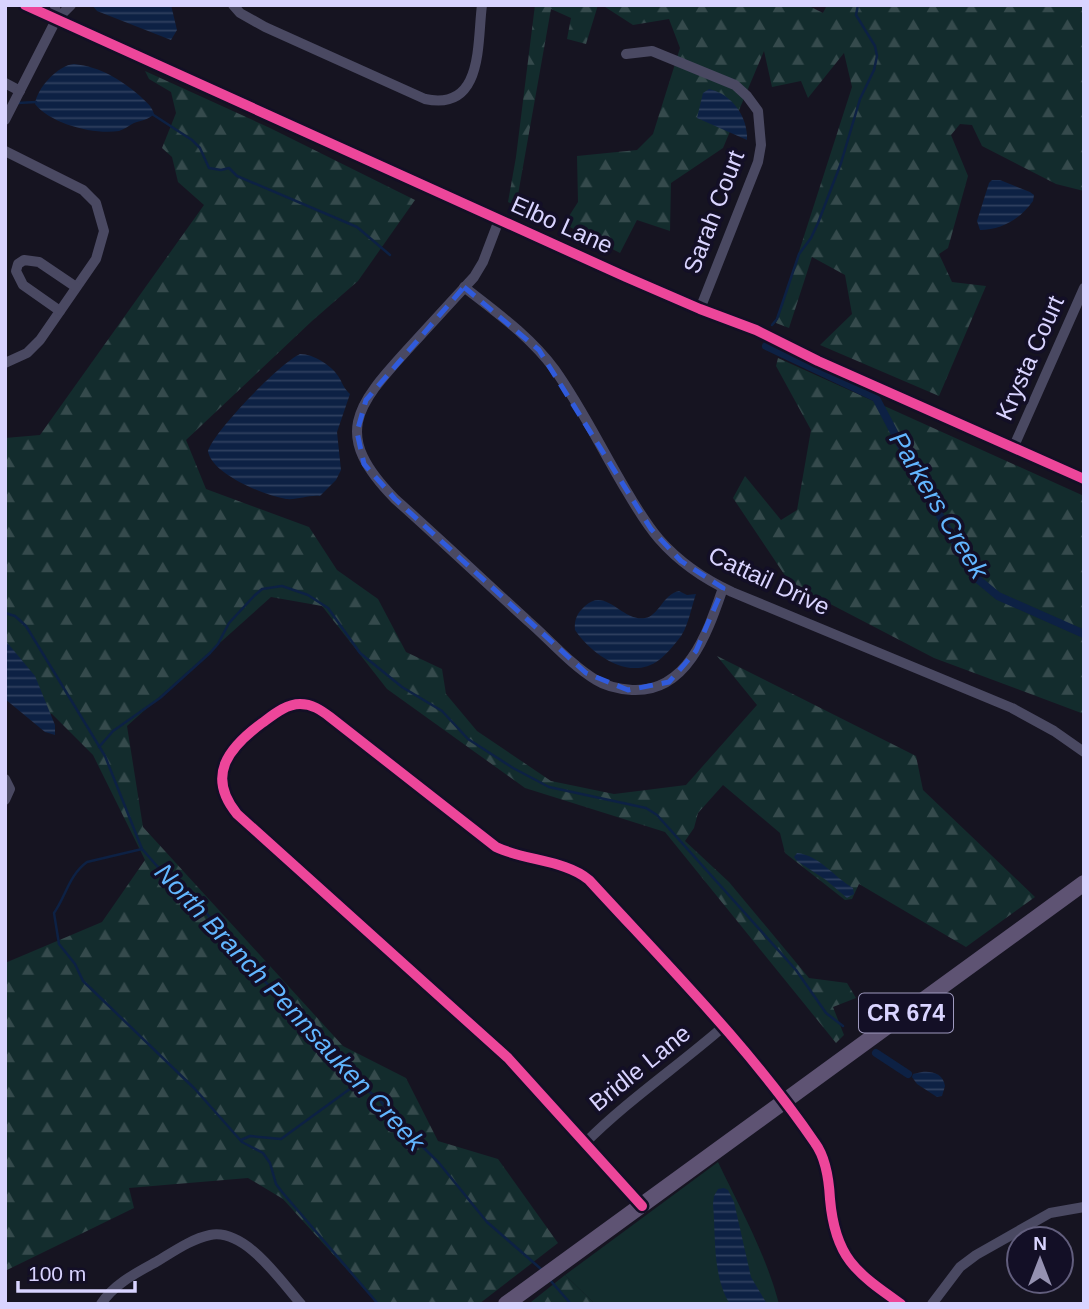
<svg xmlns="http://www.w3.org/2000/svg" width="1089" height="1309" font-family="Arial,sans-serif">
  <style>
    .green { fill: #132c2d }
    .forest { fill: url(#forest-firs) }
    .water { fill: url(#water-rules) }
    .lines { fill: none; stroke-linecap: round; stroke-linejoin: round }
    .stream { stroke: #0d2144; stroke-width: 2.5 }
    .canal { stroke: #0d2144; stroke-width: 8 }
    .minor { stroke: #4a4962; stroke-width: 10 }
    .tertiary { stroke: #4a4962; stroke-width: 12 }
    .primary { stroke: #5e5373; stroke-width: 16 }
    .cycleway-casing { stroke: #130f26; stroke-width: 15 }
    .cycleway { stroke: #ed469a; stroke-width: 10 }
    .marked { fill: none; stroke: #305bdc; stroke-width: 5; stroke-dasharray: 14 9; stroke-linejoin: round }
    .labels { text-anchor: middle; stroke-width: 7; stroke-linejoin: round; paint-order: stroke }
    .shield { fill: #130f26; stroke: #9e99be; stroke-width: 2 }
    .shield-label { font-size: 23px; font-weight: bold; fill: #d9d4ff }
    .street-label { font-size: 24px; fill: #d9d4ff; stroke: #130f26 }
    .water-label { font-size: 26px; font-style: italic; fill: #62b6ff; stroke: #130f26 }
  </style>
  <defs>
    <pattern id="forest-firs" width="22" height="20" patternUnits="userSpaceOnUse" patternTransform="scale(1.75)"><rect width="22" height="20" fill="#132c2d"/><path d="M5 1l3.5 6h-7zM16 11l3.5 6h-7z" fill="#354a4c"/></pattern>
    <pattern id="water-rules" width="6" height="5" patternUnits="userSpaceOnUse" patternTransform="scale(1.75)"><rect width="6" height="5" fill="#0d2144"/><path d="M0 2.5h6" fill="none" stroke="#304060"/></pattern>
  </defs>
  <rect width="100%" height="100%" fill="#161421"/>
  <path class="green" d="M 718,1162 C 740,1208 766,1254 779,1304 L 595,1304 L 565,1275 Z"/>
  <g class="forest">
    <polygon points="535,5 598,5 586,44 567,39 571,18 551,9 516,206 508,202 516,157"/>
    <polygon points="602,5 807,5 823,13 827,5 1084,5 1084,191 1056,184 982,146 972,125 960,124 951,135 968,176 948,248 939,254 952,282 986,286 939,396 820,345 852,314 845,275 812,257 789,328 776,323 852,87 844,53 808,98 801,81 772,87 764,51 723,148 671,183 670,231 637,220 620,253 564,224 578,202 577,156 637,150 653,134 680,48 669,19 633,25"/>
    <polygon points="145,71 270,128 415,200 358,281 312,321 186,440 206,489 309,527 337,570 378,599 406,652 442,669 446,694 477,731 551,781 614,794 686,785 757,705 717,656 916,756 923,790 1035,897 966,947 859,884 852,899 845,900 785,853 780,833 723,785 698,813 694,828 685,841 729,882 809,978 847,983 856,998 833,1007 844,1035 836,1043 665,832 525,788 387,689 322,606 271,597 127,726 143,827 343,1046 406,1078 438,1141 498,1159 558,1243 479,1304 378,1304 283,1199 248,1178 129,1188 134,1208 7,1270 5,1269 5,963 102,922 145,860 93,755 52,714 5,697 5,438 40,435 204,205 178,182 172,157 162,148 176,113 171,92 149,79"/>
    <polygon points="778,358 1084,496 1084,714 934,658 790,583 733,498 745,476 781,520 797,510 811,430 776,366"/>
    <polygon points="565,1275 595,1304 528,1304 531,1302"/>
  </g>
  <g class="water">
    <polygon points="92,5 171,5 177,30 171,40 97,11"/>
    <path d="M 74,64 C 101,67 120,79 140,96 C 146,102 152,106 154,114 C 148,120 142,120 134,123 C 128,126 125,129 119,131 C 94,135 51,124 35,104 C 37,88 58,65 74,64 Z"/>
    <path d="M 709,89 C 732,94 748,117 747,140 L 697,118 L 703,93 Z"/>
    <path d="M 1000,180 L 1030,192 L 1034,195 L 1033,201 C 1020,219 1002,230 980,230 L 977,221 L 989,183 L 992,180 Z"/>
    <path d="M 300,354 C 314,354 333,366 340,379 C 343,385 344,388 350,394 L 337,432 L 341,470 L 336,480 L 320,496 C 308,495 298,500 286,499 C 266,496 211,474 208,451 C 214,431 280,363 300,354 Z"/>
    <path d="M 679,591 L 687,595 L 696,594 C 691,608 688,629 678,640 C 673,646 666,655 659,660 C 630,682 592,655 575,630 C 574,620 577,613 585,606 C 606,586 622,622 645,618 C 659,616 663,594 679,591 Z"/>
    <polygon points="5,640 35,676 55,725 55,735 45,732 5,699"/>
    <path d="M 797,853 C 819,855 834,877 853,888 L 854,894 L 847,898 L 826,880 L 797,861 L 794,857 Z"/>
    <path d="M 922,1072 C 933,1071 943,1074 945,1086 L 942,1096 L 937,1097 L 917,1084 L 912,1077 L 913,1074 Z"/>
    <path d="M 724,1188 L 728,1190 L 734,1202 L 751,1277 L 767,1304 L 730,1304 C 712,1276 716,1236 713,1204 L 714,1196 L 718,1189 Z"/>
  </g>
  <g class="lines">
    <g class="stream">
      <polyline points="18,103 36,102"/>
      <polyline points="152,114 192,140 200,148 209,168 221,170 229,168 237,176 357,227 390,255"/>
      <polyline points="772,325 777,319 799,254 811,238 818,223 841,163 860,99 874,70 877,56 875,46 856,15 858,5"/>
      <polyline points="5,613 15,616 26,626 105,756 142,849 157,866 204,910 219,929 226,946 273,989 325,1044 347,1075 379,1099 390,1114 439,1163 487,1222 541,1269"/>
      <polyline points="99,747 113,731 160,698 210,653 218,644 229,623 254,596 262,589 282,586 308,595 328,608 360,653 402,687 442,711 468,739 513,768 549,787 646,808 657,815 796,970 826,1013 843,1026"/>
      <path d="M 142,849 L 87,862 C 69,875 66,896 54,913 L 59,944 L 75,964 L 83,981 L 195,1089 L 242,1142 L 263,1153 L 270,1163 L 276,1184 L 282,1192 L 378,1304"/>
      <polyline points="241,1140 250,1136 281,1139 358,1083"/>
      <polyline points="550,1280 571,1304"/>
    </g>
    <g class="canal">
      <polyline points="766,346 876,398 916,474 975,577 998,596 1084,634"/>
      <polyline points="876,1053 908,1074"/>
    </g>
    <g class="minor">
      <polyline points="55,5 56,20"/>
      <path d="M 233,5 L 240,13 L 265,27 L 425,99 C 484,112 477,42 482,5"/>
      <polyline points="626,54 652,51 735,85 747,96 758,111 761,145 758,162 700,309"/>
      <polyline points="5,83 20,91"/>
      <polyline points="5,120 56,20 71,5"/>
      <polyline points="5,151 83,190 96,203 104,231 96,259 40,340 27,353 5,363"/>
      <path d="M 499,220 L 483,262 L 474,277 C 452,301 430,325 408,349 C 355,407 332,435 395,499 C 440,539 483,580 528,621 C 550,640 571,665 596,680 C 607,687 619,689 632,690 C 688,693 708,631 723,588"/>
      <path d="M 464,287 C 496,312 531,337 555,370 C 582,408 602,450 626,490 C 636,507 646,524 659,539 C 679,562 704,579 732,592 L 1012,708 L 1054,731 L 1084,752"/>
      <polyline points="60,311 23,285 16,271 18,264 24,260 39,262 76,287"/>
      <polyline points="1014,446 1084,288"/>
      <polyline points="5,779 10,789 5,800"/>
      <path d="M 585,1143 C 628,1100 677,1067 723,1027"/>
      <path d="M 642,1206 L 508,1058 L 237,814 C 206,776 228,748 262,723 C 273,715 286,704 300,704 C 312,704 321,710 330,717 L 496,847 C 525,861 566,860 589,880 C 667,965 750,1048 815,1143 C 826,1158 829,1180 830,1199 C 835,1257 855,1272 901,1304"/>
      <path d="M 101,1304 C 114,1284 136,1273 156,1262 C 173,1252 191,1239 210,1235 C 245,1228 280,1280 301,1304"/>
      <polyline points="932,1304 960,1267 976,1255 1050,1213 1084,1207"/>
    </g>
    <polyline class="tertiary" points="25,5 626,277 700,309 756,330 818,361 1084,479"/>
    <polyline class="primary" points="506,1304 1084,883"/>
    <g class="cycleway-casing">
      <g id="cycleway">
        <polyline points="25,5 626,277 700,309 756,330 818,361 1084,479"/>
        <path d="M 642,1206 L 508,1058 L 237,814 C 206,776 228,748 262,723 C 273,715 286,704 300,704 C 312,704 321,710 330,717 L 496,847 C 525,861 566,860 589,880 C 667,965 750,1048 815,1143 C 826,1158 829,1180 830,1199 C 835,1257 855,1272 901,1304"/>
      </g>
    </g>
    <use href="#cycleway" class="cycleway"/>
  </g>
  <path class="marked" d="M 464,287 L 539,350 L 651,529 L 681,561 L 723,588 L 696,651 L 669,682 L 628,690 L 586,673 L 395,499 L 364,464 L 357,432 L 366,400 Z"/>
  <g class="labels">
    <rect class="shield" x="859" y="993.5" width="94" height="39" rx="5"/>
    <g class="shield-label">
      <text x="906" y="1021">CR 674</text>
    </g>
    <g class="street-label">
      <text transform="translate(714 212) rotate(-69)" y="8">Sarah Court</text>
      <text transform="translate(562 225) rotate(24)" y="8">Elbo Lane</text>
      <text transform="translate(1030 358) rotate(-66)" y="8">Krysta Court</text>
      <text transform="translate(769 581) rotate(25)" y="8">Cattail Drive</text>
      <text transform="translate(640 1068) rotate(-39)" y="8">Bridle Lane</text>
    </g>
    <g class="water-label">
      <text transform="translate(939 505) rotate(59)" y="9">Parkers Creek</text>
      <text transform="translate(290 1007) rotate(47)" y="9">North Branch Pennsauken Creek</text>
    </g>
  </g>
  <rect width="1089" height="1309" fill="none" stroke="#d9d4ff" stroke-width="14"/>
  <g transform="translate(1040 1260)"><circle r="33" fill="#130f26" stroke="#625e7d" stroke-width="2"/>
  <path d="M0-5L12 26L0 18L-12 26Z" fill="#9591b1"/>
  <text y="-10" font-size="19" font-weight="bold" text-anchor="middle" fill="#d9d4ff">N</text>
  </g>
  <path d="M18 1281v10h117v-10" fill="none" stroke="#d9d4ff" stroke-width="3.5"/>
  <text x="28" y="1281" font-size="21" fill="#d9d4ff" stroke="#130f26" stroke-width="5" paint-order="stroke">100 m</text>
</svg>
